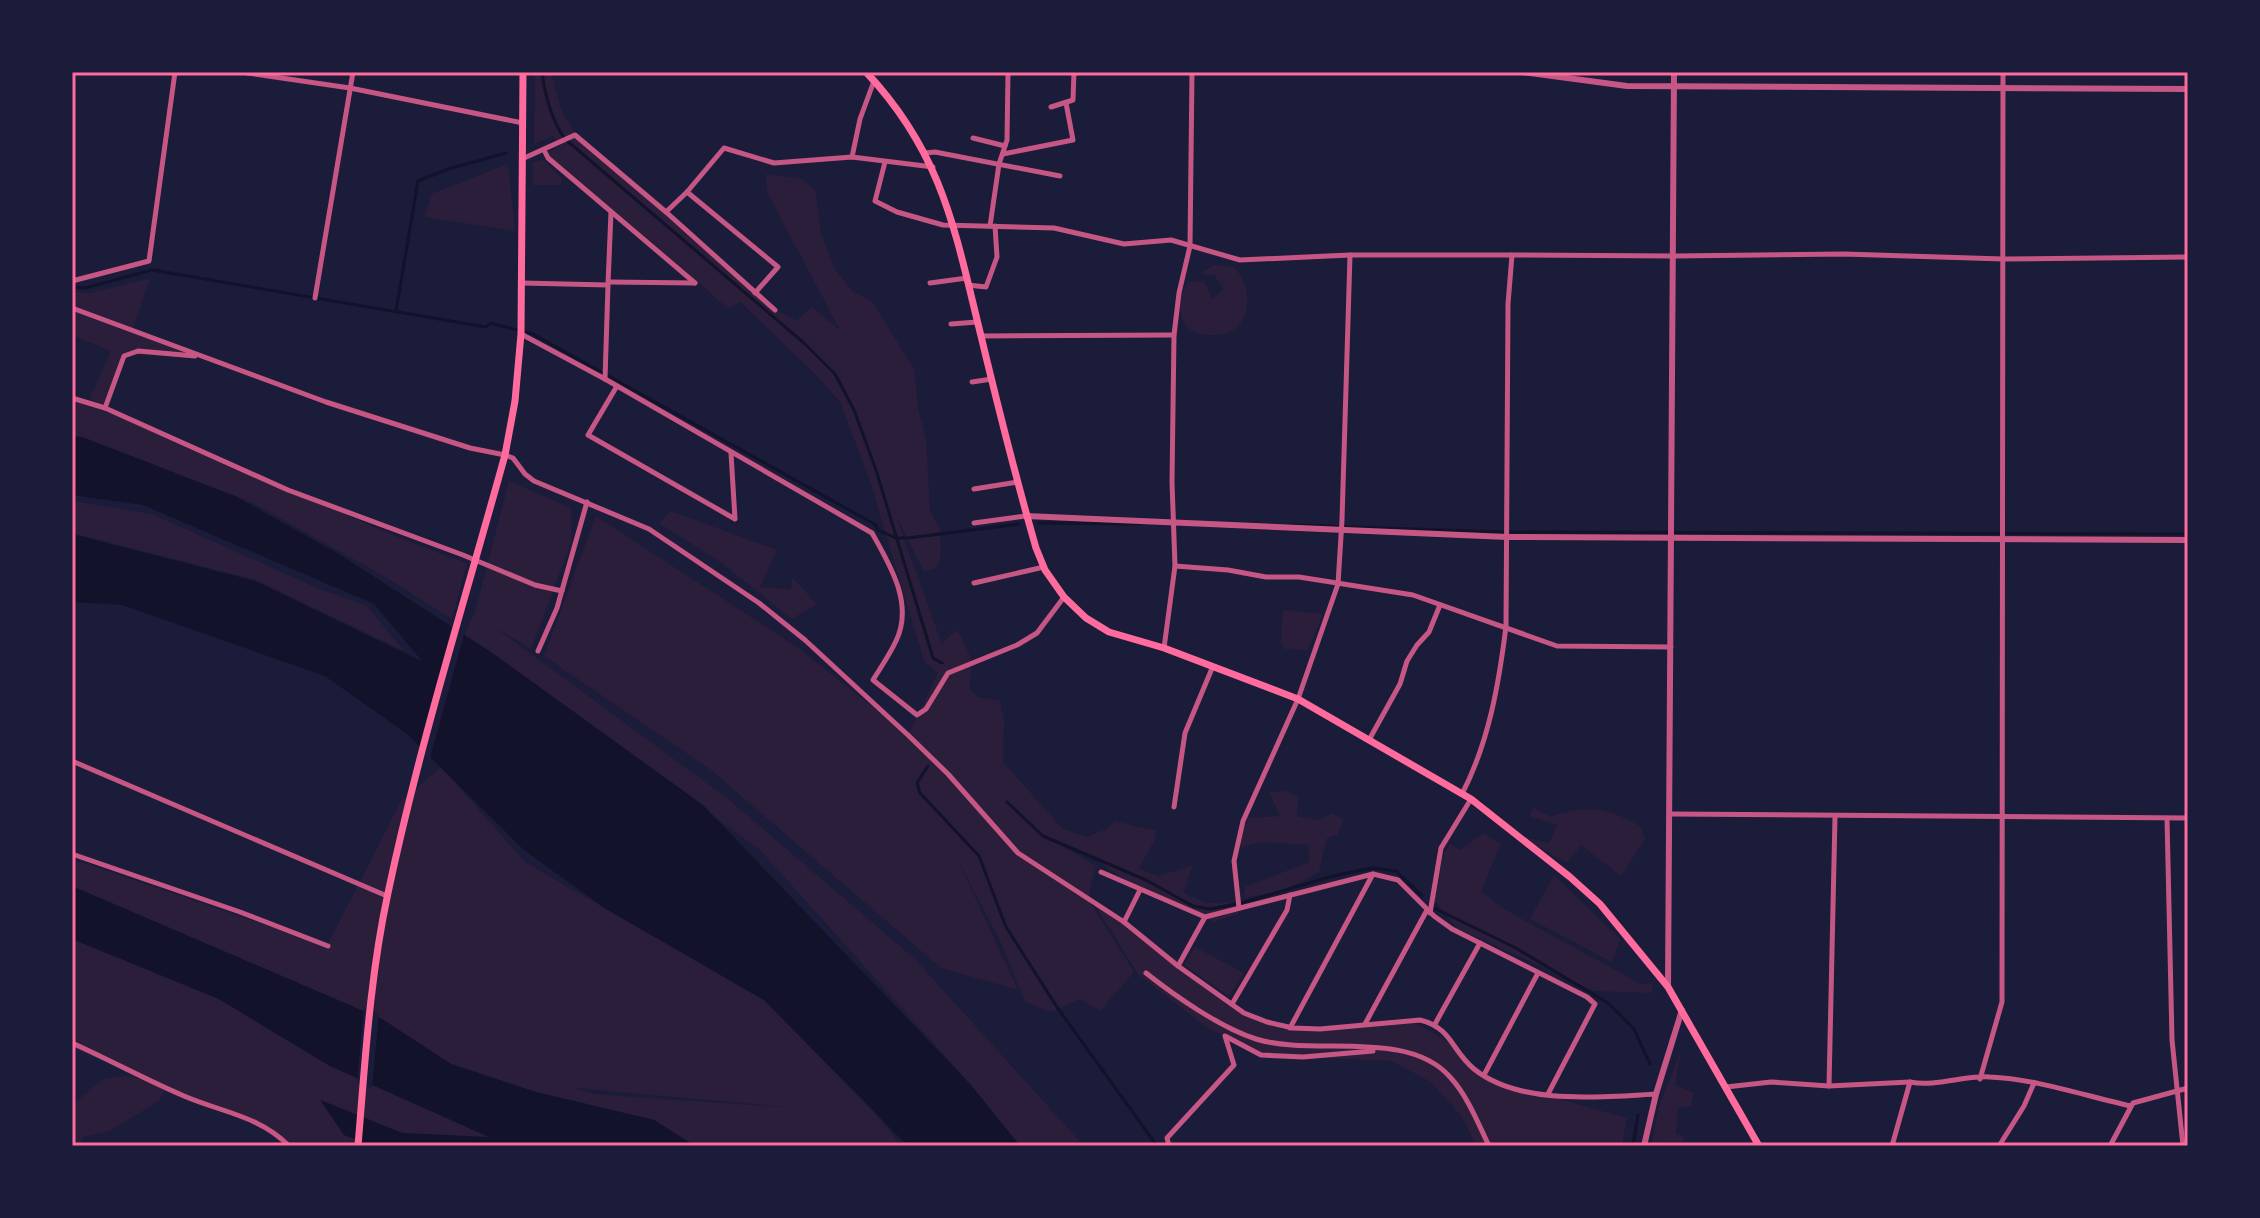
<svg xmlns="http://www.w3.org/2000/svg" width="2260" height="1218" font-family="Mulish,sans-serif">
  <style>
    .green { fill: #2a1e3b; fill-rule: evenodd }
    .water { fill: #12122b }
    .pier { fill: #1b1b3a }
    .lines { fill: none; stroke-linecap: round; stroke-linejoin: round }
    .stream { stroke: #12122b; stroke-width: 3 }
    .minor { stroke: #c65784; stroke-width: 5 }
    .tertiary { stroke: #c65784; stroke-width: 6 }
    .secondary { stroke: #ff6b9d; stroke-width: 7 }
    .neatline { fill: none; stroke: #ff6b9d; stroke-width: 3 }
  </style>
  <rect width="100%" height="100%" fill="#1b1b3a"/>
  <g class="green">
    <polygon points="535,72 551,72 562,112 580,139 770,306 796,321 812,307 840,330 767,192 766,174 803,179 816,192 821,233 834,268 852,291 872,301 914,369 918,408 926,440 930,510 940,529 941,556 936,568 924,572 895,514 942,644 950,635 958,630 971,658 970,689 978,697 1000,701 1004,721 1003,762 1062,828 1086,837 1107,829 1115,821 1156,831 1154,841 1139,869 1158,876 1192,866 1184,893 1206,903 1238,902 1238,914 1214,922 1140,890 1093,858 1042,834 1096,866 1088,899 1134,972 1100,1011 1080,999 1051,1012 1025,1002 1001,943 957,858 1018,990 941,968 711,770 544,656 596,516 800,649 908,735 938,673 924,661 869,478 840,402 816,375 740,302 728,309 693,277 546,154 561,145 553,136 534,144"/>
    <polygon points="544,160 562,179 561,185 533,185 533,162"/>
    <polygon points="508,164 515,231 425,217 431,194"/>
    <path d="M 1214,265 L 1234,267 C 1248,282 1253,308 1239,325 C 1228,339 1196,338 1186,326 C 1181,319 1180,309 1178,301 L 1188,282 L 1204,281 L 1212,299 L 1224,289 L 1214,275 L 1200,274 Z"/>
    <polygon points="150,278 133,329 189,352 124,356 105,408 90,398 111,351 72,335 72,292 90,293"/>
    <path d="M 72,401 C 208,443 332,517 467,563 L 452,619 L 380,574 L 257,505 L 82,437 L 72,436 Z"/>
    <polygon points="509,481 571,508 571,543 531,649 493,626 727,798 915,959 1084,1146 1020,1146 962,1075 760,850 464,635 475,612"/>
    <polygon points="72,501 152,514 317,588 367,606 404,651 256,580 72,533"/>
    <polygon points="671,511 777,550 760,587 791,589 792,577 817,604 792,619 720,562 659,523"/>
    <polygon points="1283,610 1323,614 1308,650 1284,649 1281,640"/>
    <path d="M 441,767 L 525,862 L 764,1000 L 877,1115 L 901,1146 L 695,1146 L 654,1120 L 536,1092 L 451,1064 L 382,1019 L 72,886 L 72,859 L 327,946 L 401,801 ZM 574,1088 L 807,1109 L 594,1094 Z"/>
    <polygon points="1287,791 1298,798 1297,816 1318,820 1332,813 1344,820 1337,835 1327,838 1319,872 1284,891 1244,898 1245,887 1309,862 1309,845 1261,842 1240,847 1239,835 1249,818 1280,816 1269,792"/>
    <path d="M 1533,807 L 1551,817 C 1586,804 1608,808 1640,826 L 1645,839 L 1621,876 L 1581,845 L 1567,863 L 1532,843 L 1530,838 L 1549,844 L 1557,825 L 1530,816 Z"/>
    <polygon points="1483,833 1501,844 1481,891 1502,908 1641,984 1653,984 1652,993 1594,991 1457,928 1433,899 1444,854 1450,843 1460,850"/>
    <polygon points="1554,875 1620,939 1612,962 1530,919"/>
    <polygon points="1093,902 1217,994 1264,1021 1320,1029 1413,1021 1456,1047 1472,1067 1498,1082 1627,1118 1622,1146 1476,1146 1462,1117 1431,1082 1391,1061 1261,1055 1206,1027 1138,974"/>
    <polygon points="72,939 219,999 330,1066 491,1138 402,1133 321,1100 344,1135 373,1146 292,1146 269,1128 166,1088 159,1101 110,1131 83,1137 81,1146 72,1146 72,1105 103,1079 127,1076 152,1081 72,1048"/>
    <polygon points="1195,947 1244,973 1229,996 1184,965"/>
    <polygon points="1681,1051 1675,1085 1694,1093 1691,1106 1678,1108 1676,1134 1684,1136 1683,1142 1668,1142 1667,1146 1651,1146 1659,1106"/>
  </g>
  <g class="water">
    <polygon points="72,436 82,437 235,496 337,553 491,652 703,805 971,1085 1020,1146 908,1146 764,1000 606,909 524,850 407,734 325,676 122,605 72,602 72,534 255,581 423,662 374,604 143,505 72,495"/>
    <polygon points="72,886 382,1019 451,1064 536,1092 654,1120 695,1146 373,1146 344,1135 320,1100 402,1133 489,1137 330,1066 219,999 72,939"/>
  </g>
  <g class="pier">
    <polygon points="453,623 465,631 429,762 418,751"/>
    <polygon points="364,1007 379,1013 372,1089 357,1082"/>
  </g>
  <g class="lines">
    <g class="stream">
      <path d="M 542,72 C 545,96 551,119 565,139 L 804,343 L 835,374 L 854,410 L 876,470 L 933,658 L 942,663"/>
      <polyline points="72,287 85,288 152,270 486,327 490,323 533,334 876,525 878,530 896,538 908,538 1019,524"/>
      <polyline points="396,311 418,181 448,169 506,153"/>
      <polyline points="1039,523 1140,524"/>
      <polyline points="1291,525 1503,532 2188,534"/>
      <polyline points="928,766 917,783 920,793 979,856 1006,927 1057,1007 1157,1146"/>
      <polyline points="1007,802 1043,836 1146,880 1193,906 1210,909 1241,903 1333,876 1372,868 1396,871 1422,896"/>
      <polyline points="1434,908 1514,947 1608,1003 1634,1029 1650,1064"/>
      <polyline points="1633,1146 1638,1115"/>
    </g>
    <g class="minor">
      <polyline points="241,72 350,88 523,123"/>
      <polyline points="1051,107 1073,100 1074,72"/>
      <polyline points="973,138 1005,146"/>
      <polyline points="544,150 548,158 695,283"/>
      <polyline points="925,153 935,152 1060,176"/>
      <polyline points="1003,154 1073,140 1066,103"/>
      <polyline points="852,157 860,119 874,81"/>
      <polyline points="522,159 575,135 666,212 687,192 724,148 774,163 852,157 933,167"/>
      <polyline points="885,162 875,201 897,212 943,225 1054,228 1124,244 1171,240 1240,260 1350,255 1512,255 1674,256 1844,254 2003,259 2188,257"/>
      <polyline points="687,192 778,267 755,293"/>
      <polyline points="666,212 775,310"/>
      <polyline points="990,226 999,164 1007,140 1008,72"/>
      <polyline points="72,281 149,261 175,72"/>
      <polyline points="609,282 695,283"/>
      <polyline points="522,283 608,285 605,379"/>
      <polyline points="930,283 967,278"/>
      <polyline points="608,284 611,212"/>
      <polyline points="968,285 986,287 997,257 995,226"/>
      <polyline points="315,298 353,72"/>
      <path d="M 72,308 L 326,402 L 470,448 L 505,455 L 513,458 L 525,474 L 534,481 L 649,529 L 759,603 L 805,640 L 909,736 L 948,774 L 1018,853 L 1124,922 L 1178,966 L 1244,1013 L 1267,1022 L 1293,1028 L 1320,1029 L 1420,1020 C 1452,1028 1451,1050 1474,1069 C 1520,1106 1601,1097 1656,1094"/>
      <polyline points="951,324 977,322"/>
      <path d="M 521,334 L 605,379 L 872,533 C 890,565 914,604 896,641 C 890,654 881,667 873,680 L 917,715 L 926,709 L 948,673 L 1017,645 L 1037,633 L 1064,597"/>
      <polyline points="981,336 1174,335"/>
      <polyline points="972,382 992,379"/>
      <polyline points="617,386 588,435 735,519 731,453"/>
      <polyline points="72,398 105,408 288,490 463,555 535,585 562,591"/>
      <polyline points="105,408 124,356 138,351 195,356"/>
      <polyline points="974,489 1018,482"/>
      <polyline points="974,523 1026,516"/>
      <polyline points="1175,566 1228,570 1266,577 1299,577 1413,595 1557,646 1671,647"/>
      <polyline points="974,583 1044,567"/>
      <polyline points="1164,648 1175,566 1172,482 1174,335 1179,293 1190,246 1192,72"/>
      <polyline points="538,651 557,608 587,502"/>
      <polyline points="1369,740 1400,684 1407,661 1417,645 1429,632 1440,605"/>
      <polyline points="72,761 387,896"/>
      <path d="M 1462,794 C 1489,742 1499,683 1506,626 L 1508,304 L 1512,255"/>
      <polyline points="1174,807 1185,733 1213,666"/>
      <polyline points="1670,814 2188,818"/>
      <polyline points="2167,818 2172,1040 2183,1146"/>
      <polyline points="72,854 240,912 328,946"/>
      <polyline points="1101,872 1205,917 1373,874 1398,880 1434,916 1452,929 1587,997 1595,1004 1548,1094"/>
      <polyline points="1239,908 1234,861 1243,821 1298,699 1338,584 1342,520 1350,255"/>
      <polyline points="1430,913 1441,848 1471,799"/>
      <polyline points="1124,922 1140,890"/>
      <polyline points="1178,966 1205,917"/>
      <path d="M 1146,973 C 1175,996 1221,1028 1256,1039 C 1313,1057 1407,1028 1450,1077 C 1467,1095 1478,1123 1489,1146"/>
      <polyline points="1232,1004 1287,910 1290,895"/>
      <polyline points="1365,1024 1427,910"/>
      <polyline points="1435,1024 1480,943"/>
      <polyline points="1290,1028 1373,874"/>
      <path d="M 72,1043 C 110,1060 146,1080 184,1096 C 221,1112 260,1116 289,1146"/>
      <polyline points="1484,1075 1538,973"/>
      <polyline points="1980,1079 2002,1002 2003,72"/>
      <polyline points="1829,1086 1835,817"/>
      <path d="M 1726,1087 L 1771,1082 L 1829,1086 L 1910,1082 C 1937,1087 1964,1075 1990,1077 C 2037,1079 2085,1096 2131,1106"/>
      <polyline points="1169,1146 1167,1138 1234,1065 1225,1036 1261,1055 1303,1057 1373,1051"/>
      <polyline points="1892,1146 1910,1082"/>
      <polyline points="1999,1146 2024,1106 2034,1083"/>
      <polyline points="2110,1146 2133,1103 2188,1088"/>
    </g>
    <g class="tertiary">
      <polyline points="1522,72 1627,86 2188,89"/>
      <polyline points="1026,516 1507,537 2188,540"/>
      <polyline points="1668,987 1674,72"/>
      <polyline points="1644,1146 1656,1094 1682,1010"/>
    </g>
    <g class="secondary">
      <path d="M 866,72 C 943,154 955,231 981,336 C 998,407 1016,478 1036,548 L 1045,570 L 1064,597 L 1086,618 L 1109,632 L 1164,648 L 1298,699 L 1471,799 L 1570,877 L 1600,904 L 1668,987 L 1759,1146"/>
      <path d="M 358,1146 C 365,1062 370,976 388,893 C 419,746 465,600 505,455 L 515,401 L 521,334 L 523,72"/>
    </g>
  </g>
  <rect width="2260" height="1218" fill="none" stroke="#1b1b3a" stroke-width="148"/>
  <rect x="74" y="74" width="2112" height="1070" class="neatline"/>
</svg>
